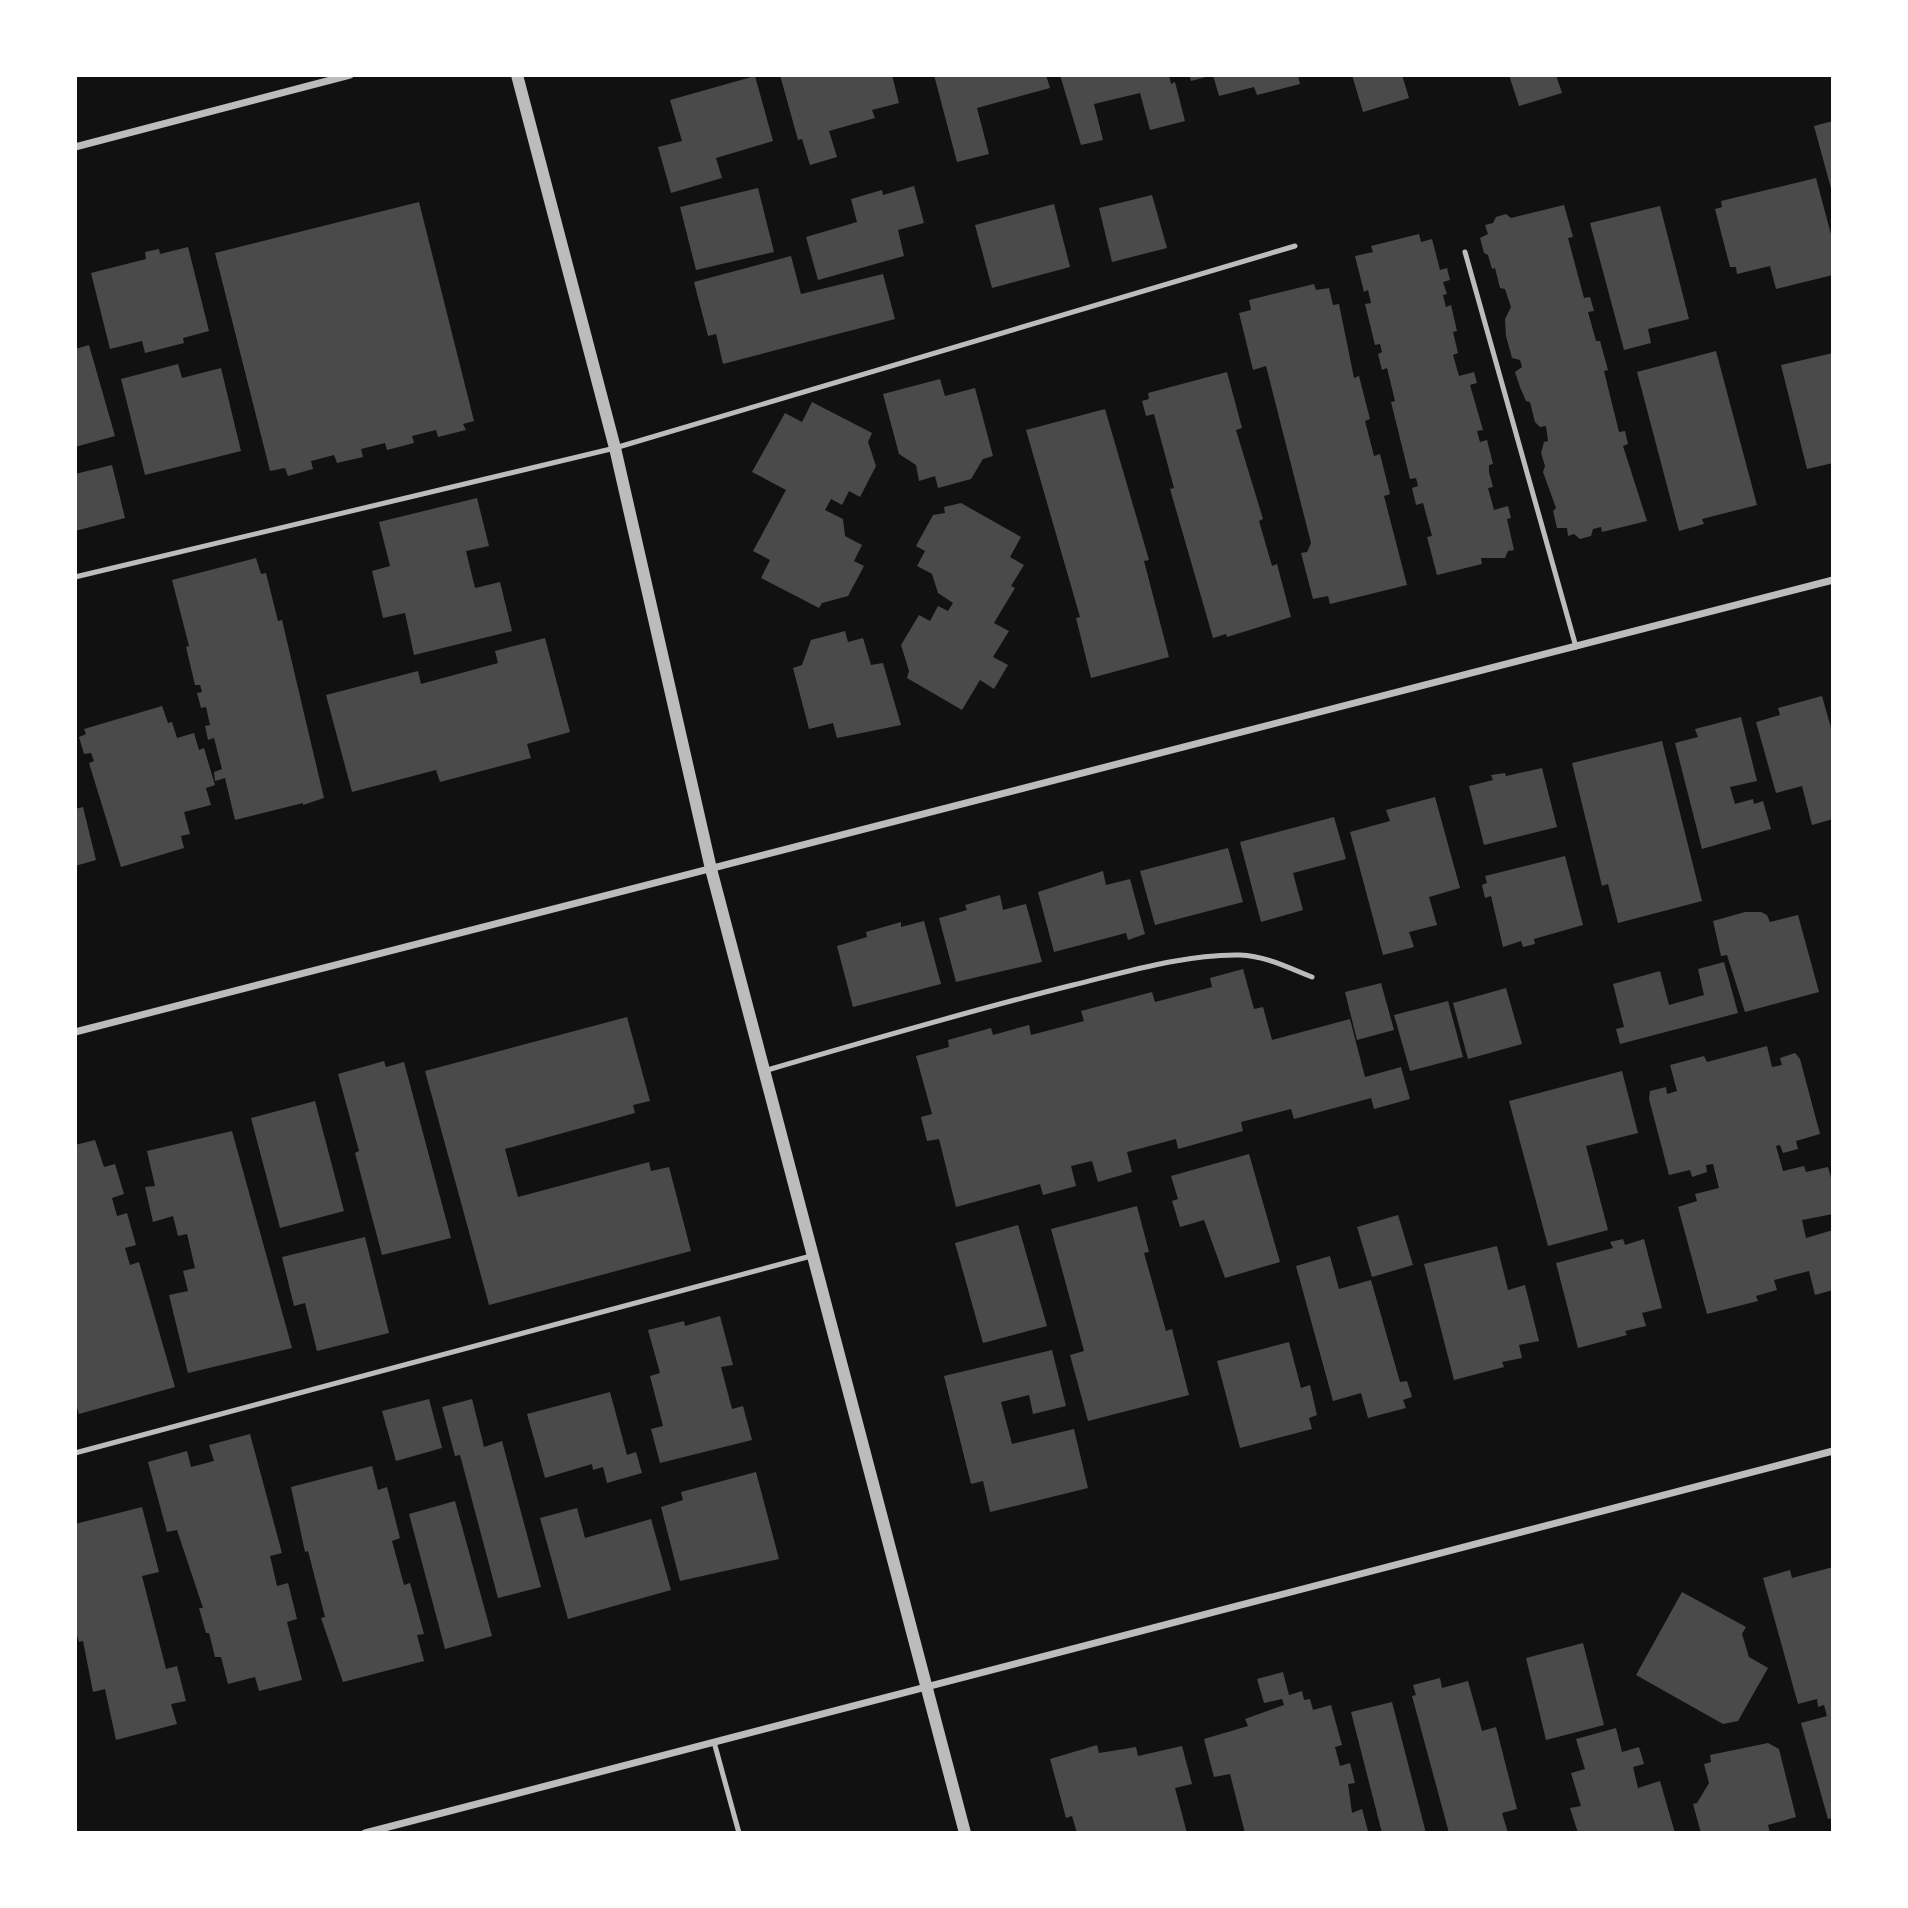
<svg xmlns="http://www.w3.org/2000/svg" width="1908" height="1908" font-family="Merriweather,serif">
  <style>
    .building { fill: #4a4a4a }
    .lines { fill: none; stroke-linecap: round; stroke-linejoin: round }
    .service { stroke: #bcbcbc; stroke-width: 5 }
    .minor { stroke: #bcbcbc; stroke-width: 7 }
    .tertiary { stroke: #bcbcbc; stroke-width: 12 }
  </style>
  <rect width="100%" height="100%" fill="#111"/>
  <g class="building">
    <polygon points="780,75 892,75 899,103 872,110 875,118 829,131 837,157 810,165 802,139 798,140"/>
    <polygon points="934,75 1046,75 1050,88 977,108 989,154 957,162"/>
    <polygon points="1060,75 1169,75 1171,84 1175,82 1185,121 1150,130 1140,93 1094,104 1103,140 1081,145"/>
    <polygon points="1189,75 1210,75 1210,76 1191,81"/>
    <polygon points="1213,75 1298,75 1300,84 1257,95 1254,87 1219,96"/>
    <polygon points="1352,75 1402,75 1409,98 1363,112"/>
    <polygon points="1509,75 1556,75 1562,93 1519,106"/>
    <polygon points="755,76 773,141 716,158 722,178 671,193 658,147 682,141 670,100"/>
    <polygon points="1833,121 1833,192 1832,192 1814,126"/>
    <polygon points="1816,178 1833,242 1833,275 1776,289 1770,266 1737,274 1736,267 1730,267 1715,209 1722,207 1721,201"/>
    <polygon points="914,186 924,223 898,230 904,256 818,280 806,237 857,222 851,199 882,190 883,195"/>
    <polygon points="758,188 774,252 696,270 680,207"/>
    <polygon points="1152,195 1167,248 1112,262 1099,208"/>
    <polygon points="419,202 474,421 463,424 466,430 438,437 436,430 412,436 414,443 387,450 385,443 361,449 363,457 337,463 334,455 311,461 313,469 288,476 285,468 270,471 215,253"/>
    <polygon points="1054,204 1070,267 992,288 975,225"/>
    <polygon points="1564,205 1573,237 1568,238 1584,298 1590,297 1594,311 1588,312 1596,341 1600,341 1608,370 1604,371 1619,432 1625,431 1628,444 1623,446 1647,521 1602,532 1601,527 1593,529 1591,536 1580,539 1574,534 1568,536 1567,528 1557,528 1553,511 1556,508 1543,472 1545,466 1541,453 1544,442 1548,441 1546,426 1540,427 1535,422 1530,402 1526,401 1520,387 1515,372 1522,367 1520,360 1512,358 1506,336 1505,319 1511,307 1505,289 1500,288 1495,268 1492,269 1488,255 1484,253 1480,238 1488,234 1485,225 1493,223 1496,217 1506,214 1511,218"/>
    <polygon points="1660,206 1689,319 1648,329 1651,343 1624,350 1590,223"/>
    <polygon points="1419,234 1421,242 1432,239 1440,270 1447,268 1450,280 1443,282 1447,294 1443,295 1446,307 1451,305 1457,331 1453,332 1458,353 1453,355 1459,376 1474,372 1477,383 1470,385 1483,430 1477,431 1480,442 1487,440 1493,464 1489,465 1489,472 1493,487 1488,488 1494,510 1508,506 1511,518 1507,519 1514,550 1508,551 1505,558 1481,558 1482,564 1437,575 1427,537 1432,536 1423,503 1416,505 1412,488 1418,486 1416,478 1410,479 1391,402 1395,401 1387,368 1382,370 1378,354 1382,352 1380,344 1375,345 1365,304 1371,303 1368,290 1364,292 1355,256 1373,252 1371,246"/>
    <polygon points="188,247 209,331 183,338 184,343 145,353 142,341 110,349 91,273 146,259 145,252 159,249 160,254"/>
    <polygon points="791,256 801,294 883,274 895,319 723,364 716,334 708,336 694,282"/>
    <polygon points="1314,284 1316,290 1329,288 1333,305 1339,304 1354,378 1359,376 1370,419 1365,421 1374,456 1380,454 1390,494 1384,496 1407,585 1330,604 1328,596 1313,599 1301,553 1307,552 1311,543 1266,366 1253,370 1239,313 1251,310 1249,300"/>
    <polygon points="89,345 115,436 75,447 75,349"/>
    <polygon points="1716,351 1757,505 1702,519 1704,524 1679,531 1637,372"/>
    <polygon points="1833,353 1833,463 1807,469 1781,365"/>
    <polygon points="178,364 182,378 221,368 241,451 145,475 121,379"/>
    <polygon points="1227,372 1242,428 1236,430 1263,519 1259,521 1272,566 1277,564 1291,617 1227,637 1226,634 1213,638 1170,489 1174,488 1154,414 1146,416 1142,401 1149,399 1148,393"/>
    <polygon points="940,379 945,396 975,388 993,456 983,459 971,479 938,488 935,476 919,481 916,465 899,454 883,394"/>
    <polygon points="812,402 872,433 868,442 876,466 860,497 849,491 842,505 831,499 825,510 843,519 845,536 862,545 854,561 864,566 848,596 822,603 819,608 761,578 770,560 753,551 786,490 752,472 785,413 802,422"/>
    <polygon points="1105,409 1149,560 1144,561 1169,657 1091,678 1076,618 1080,617 1026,430"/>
    <polygon points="112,465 125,518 75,531 75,474"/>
    <polygon points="477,498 489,546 466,551 475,588 500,582 512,631 414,655 405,613 383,618 372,571 390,566 379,522"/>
    <polygon points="961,503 1021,537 1010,557 1024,565 1011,586 1015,588 994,623 1009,631 993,657 1008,665 994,689 980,680 962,710 907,678 909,671 901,645 919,615 930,621 938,606 948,611 953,603 938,593 932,574 917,566 925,551 916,546 933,515 945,513 944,507"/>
    <polygon points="256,558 261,574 266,573 278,621 282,620 324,798 303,805 303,803 235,820 225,778 215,781 214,772 222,769 214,738 208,740 205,726 210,725 206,707 201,708 197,693 202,692 200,685 195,685 186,647 189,646 172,580"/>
    <polygon points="845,631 848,642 863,638 871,665 883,663 901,725 837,738 833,723 809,729 793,668 802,665 811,640"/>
    <polygon points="545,638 570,732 527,744 531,758 440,782 436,770 352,792 326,695 418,671 421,684 498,663 495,651"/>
    <polygon points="1822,696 1833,735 1833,819 1812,825 1802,786 1776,793 1756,722 1780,715 1778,708"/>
    <polygon points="162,706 168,723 172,722 177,738 194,733 199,750 204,748 215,785 206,788 211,805 184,812 190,834 181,836 184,848 121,867 89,763 94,761 91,753 84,754 79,737 86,734 84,729"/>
    <polygon points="1741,717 1757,781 1730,787 1735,804 1753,799 1754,804 1763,801 1771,829 1702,849 1675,743 1698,737 1695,729"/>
    <polygon points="1662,741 1702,901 1618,923 1608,884 1602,886 1572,763"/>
    <polygon points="1542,768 1557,827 1484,845 1469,786 1493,780 1491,775 1505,773 1506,776"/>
    <polygon points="1435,797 1460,888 1429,897 1437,925 1409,932 1414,947 1383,955 1350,832 1390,821 1386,810"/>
    <polygon points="83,807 96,860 75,866 75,809"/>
    <polygon points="1334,817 1346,859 1293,873 1303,910 1261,922 1240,842"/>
    <polygon points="1228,848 1243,902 1155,925 1140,871"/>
    <polygon points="1565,856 1583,925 1534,939 1535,944 1523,947 1521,941 1503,947 1491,896 1485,898 1482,885 1487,883 1485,876"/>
    <polygon points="1103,871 1106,885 1130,879 1145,934 1128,940 1126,933 1054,952 1038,892"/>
    <polygon points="1000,895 1003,910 1026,904 1042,962 956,982 939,918 967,910 965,905"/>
    <polygon points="1745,912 1761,912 1767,915 1770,922 1798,915 1819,992 1745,1012 1727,955 1721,956 1713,921"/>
    <polygon points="924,921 941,984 853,1007 837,946 867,937 866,932 901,922 901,927"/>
    <polygon points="1724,962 1738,1013 1620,1044 1616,1029 1624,1027 1613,984 1660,971 1669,1005 1704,995 1698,969"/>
    <polygon points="1243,969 1254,1009 1263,1007 1272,1040 1350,1019 1365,1077 1401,1067 1410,1099 1374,1109 1371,1098 1294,1119 1291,1109 1241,1122 1243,1131 1178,1149 1176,1139 1127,1152 1132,1172 1098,1182 1092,1161 1071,1166 1076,1186 1043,1195 1040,1184 956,1207 939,1139 927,1141 921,1117 932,1114 916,1056 949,1047 948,1040 991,1028 993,1035 1029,1025 1031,1035 1084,1021 1081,1011 1152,992 1155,1002 1212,987 1210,978"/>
    <polygon points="1381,983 1394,1030 1357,1040 1345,992"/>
    <polygon points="1506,988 1522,1044 1468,1059 1453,1003"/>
    <polygon points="1448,1001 1463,1057 1410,1071 1394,1015"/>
    <polygon points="627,1017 650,1101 633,1105 635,1113 505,1149 518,1197 649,1162 651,1171 669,1167 691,1251 489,1305 425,1071"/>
    <polygon points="1767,1046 1772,1067 1782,1065 1780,1058 1795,1053 1800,1059 1820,1134 1796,1141 1798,1149 1783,1153 1780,1145 1776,1146 1783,1171 1804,1166 1806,1172 1828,1167 1833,1185 1833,1214 1802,1220 1806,1238 1833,1230 1833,1290 1815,1295 1809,1271 1774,1280 1777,1290 1756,1296 1758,1301 1707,1314 1678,1207 1697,1201 1695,1194 1719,1188 1713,1164 1706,1165 1707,1172 1692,1177 1690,1170 1669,1175 1649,1099 1650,1091 1666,1087 1667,1094 1677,1091 1670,1065 1704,1056 1707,1062"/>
    <polygon points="384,1061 386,1067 404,1062 451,1238 382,1255 355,1153 359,1151 338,1074"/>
    <polygon points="1622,1071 1638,1133 1586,1146 1608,1230 1548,1246 1509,1101"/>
    <polygon points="315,1101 344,1211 280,1228 251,1118"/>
    <polygon points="232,1131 292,1348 188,1373 169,1295 188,1291 183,1271 195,1268 187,1234 178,1236 173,1216 153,1222 145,1187 155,1186 147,1151"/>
    <polygon points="95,1140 104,1167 115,1164 124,1194 112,1198 117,1216 127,1213 136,1245 125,1248 130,1265 139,1262 175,1387 79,1414 75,1401 75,1145"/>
    <polygon points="1249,1154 1280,1262 1225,1278 1204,1220 1180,1227 1172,1201 1178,1199 1171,1176"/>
    <polygon points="1137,1206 1149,1252 1144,1253 1166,1331 1172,1329 1189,1395 1088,1421 1070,1355 1084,1351 1051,1229"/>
    <polygon points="1398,1215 1413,1265 1372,1277 1357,1227"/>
    <polygon points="1018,1225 1047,1326 983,1343 955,1243"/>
    <polygon points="365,1237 389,1333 317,1351 305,1303 294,1306 282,1257"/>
    <polygon points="1623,1239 1625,1245 1644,1239 1662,1308 1642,1313 1646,1326 1625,1331 1627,1335 1578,1348 1556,1263 1613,1248 1610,1242"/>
    <polygon points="1497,1246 1508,1290 1525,1285 1539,1341 1519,1345 1522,1358 1502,1362 1504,1367 1454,1380 1424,1264"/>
    <polygon points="1330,1256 1339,1289 1371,1280 1400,1382 1407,1381 1412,1397 1403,1400 1406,1408 1368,1418 1361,1393 1333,1401 1296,1266"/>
    <polygon points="720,1316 733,1365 721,1367 732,1409 743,1406 752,1440 660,1463 651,1429 663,1426 650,1376 660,1373 648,1330 684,1321 685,1326"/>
    <polygon points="1289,1342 1301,1388 1310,1385 1317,1415 1309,1418 1312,1429 1240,1448 1217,1361"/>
    <polygon points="1052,1350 1066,1406 1033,1414 1029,1395 1001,1402 1012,1444 1074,1429 1088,1488 990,1512 983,1481 971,1484 944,1376"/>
    <polygon points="610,1392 627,1455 636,1452 642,1473 607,1483 603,1467 593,1470 592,1464 545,1478 527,1414"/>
    <polygon points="429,1399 442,1448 396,1461 382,1411"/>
    <polygon points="472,1399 484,1447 502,1441 541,1587 498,1598 460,1455 455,1456 442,1407"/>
    <polygon points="250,1434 282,1553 270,1556 277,1586 288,1583 297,1619 287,1622 302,1680 259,1691 255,1677 228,1684 221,1657 215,1657 209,1633 206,1633 199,1608 203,1608 177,1530 167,1532 148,1462 187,1451 191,1467 214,1461 209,1445"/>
    <polygon points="372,1466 378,1490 387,1487 400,1538 392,1541 404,1585 410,1583 424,1634 417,1635 424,1661 343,1682 321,1618 325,1617 308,1551 305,1552 291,1487"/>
    <polygon points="756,1472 779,1559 680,1581 661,1507 683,1500 681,1492"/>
    <polygon points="455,1501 492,1636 445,1649 409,1514"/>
    <polygon points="142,1507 159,1572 142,1576 166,1669 177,1666 186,1701 171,1704 177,1724 116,1740 105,1689 93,1692 83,1641 79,1642 75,1628 75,1524"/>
    <polygon points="577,1508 585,1538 651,1519 671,1590 568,1619 540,1518"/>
    <polygon points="1833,1567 1833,1818 1828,1819 1801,1723 1827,1716 1824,1705 1818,1707 1817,1699 1798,1704 1763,1578 1790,1570 1792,1578"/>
    <polygon points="1682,1592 1746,1627 1742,1634 1749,1657 1768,1668 1738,1721 1723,1724 1636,1675"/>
    <polygon points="1583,1643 1604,1725 1546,1740 1526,1658"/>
    <polygon points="1283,1672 1289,1695 1302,1691 1304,1700 1310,1699 1313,1710 1331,1705 1342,1745 1335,1747 1340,1766 1350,1763 1355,1783 1348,1784 1352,1813 1362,1809 1368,1831 1245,1833 1230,1774 1214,1777 1204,1739 1248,1726 1245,1719 1284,1705 1282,1699 1264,1703 1257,1679"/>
    <polygon points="1440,1678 1442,1688 1468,1681 1482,1731 1496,1727 1517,1809 1502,1813 1508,1833 1449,1833 1412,1696 1416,1695 1413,1685"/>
    <polygon points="1392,1702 1426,1833 1382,1833 1351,1712"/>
    <polygon points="1616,1728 1622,1752 1639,1747 1644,1764 1633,1767 1638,1788 1660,1781 1675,1833 1578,1833 1570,1808 1581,1806 1571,1773 1585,1769 1576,1739"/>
    <polygon points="1768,1743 1779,1749 1796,1817 1768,1825 1770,1833 1701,1833 1693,1804 1697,1803 1709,1783 1704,1764 1711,1762 1710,1755"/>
    <polygon points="1097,1745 1099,1753 1136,1747 1138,1756 1182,1746 1192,1784 1175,1788 1187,1833 1077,1833 1072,1816 1066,1818 1050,1759"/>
  </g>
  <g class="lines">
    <g class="service">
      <polyline points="1465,252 1576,647"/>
      <polyline points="75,577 615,448 1295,246"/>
      <path d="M 764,1071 C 866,1041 969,1011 1073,985 C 1126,972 1185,954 1240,955 C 1266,956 1289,968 1312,977"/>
      <polyline points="75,1453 811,1256"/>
      <polyline points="714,1742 739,1833"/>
    </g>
    <g class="minor">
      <polyline points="75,147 350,75"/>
      <polyline points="75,1032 1833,580"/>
      <polyline points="365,1833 1833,1451"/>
    </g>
    <polyline class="tertiary" points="517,75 615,448 711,869 965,1833"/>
  </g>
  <rect width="1908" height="1908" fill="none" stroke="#ffffff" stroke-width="154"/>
</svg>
